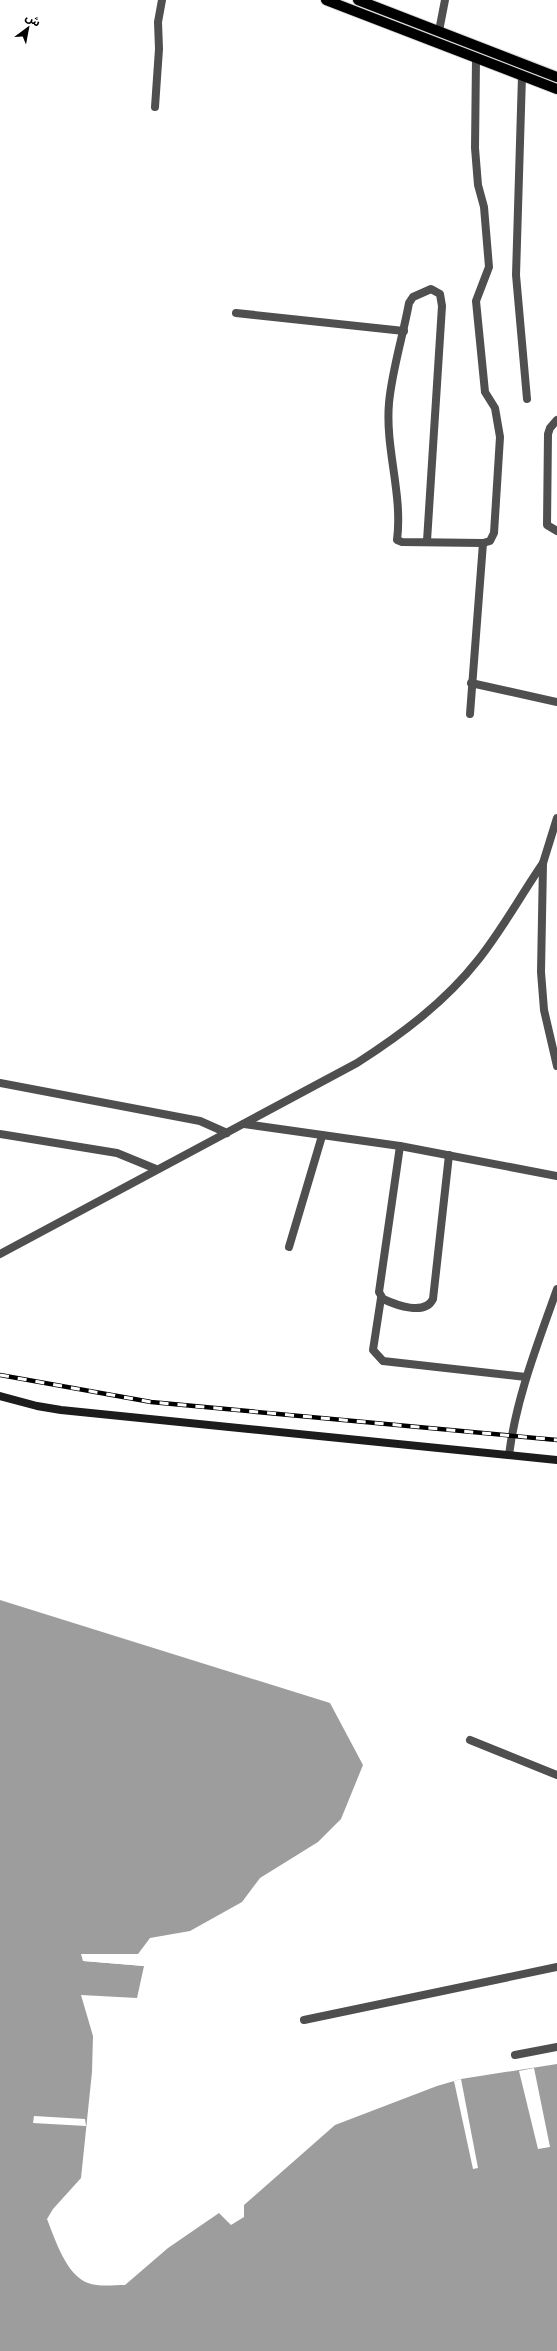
<svg xmlns="http://www.w3.org/2000/svg" width="557" height="2351" font-family="Manrope,'Noto Sans Arabic',sans-serif">
  <style>
    .water { fill: #9d9d9d }
    .pier { fill: #fff }
    .lines { fill: none; stroke-linecap: round; stroke-linejoin: round }
    .primary-casing { stroke: #dbdbdb; stroke-width: 12 }
    .street { stroke: #4f4f4f; stroke-width: 8 }
    .secondary { stroke: #1c1c1c; stroke-width: 8 }
    .primary { stroke: #000; stroke-width: 10 }
    .rail-casing { stroke: #000; stroke-width: 4.5 }
    .rail { stroke: #fff; stroke-width: 3; stroke-dasharray: 9; stroke-linecap: butt }
  </style>
  <rect width="100%" height="100%" fill="#fff"/>
  <path class="water" d="M 0,1600 L 330,1703 L 363,1765 L 341,1819 L 318,1842 L 260,1878 L 242,1902 L 190,1931 L 150,1938 L 138,1954 L 84,1954 L 84,1961 L 144,1966 L 137,1998 L 81,1995 L 93,2036 L 92,2072 L 81,2178 L 53,2209 L 47,2219 C 55,2239 66,2275 88,2283 C 98,2287 114,2285 125,2285 L 168,2248 L 219,2213 L 231,2225 L 244,2217 L 244,2205 L 335,2125 L 437,2086 L 461,2079 L 557,2064 L 557,2351 L 0,2351 Z"/>
  <g class="pier">
    <polygon points="81,1954 138,1954 139,1956 86,1956 86,1960 143,1964 144,1966 83,1961"/>
    <polygon points="534,2068 550,2147 538,2149 519,2071"/>
    <polygon points="461,2079 478,2168 473,2169 454,2081"/>
    <polygon points="34,2116 85,2119 86,2126 33,2123"/>
  </g>
  <g class="lines">
    <g class="primary-casing">
      <g id="primary">
        <polyline points="326,0 557,89"/>
        <polyline points="358,0 557,77"/>
      </g>
    </g>
    <g class="street">
      <polyline points="439,31 445,0"/>
      <polyline points="522,76 516,275 527,399"/>
      <polyline points="155,107 159,49 158,22 162,0"/>
      <polyline points="236,313 404,331"/>
      <polyline points="557,420 550,428 548,434 547,525 557,531"/>
      <path d="M 427,541 L 442,306 L 440,294 L 431,289 L 413,297 L 409,303 C 403,336 392,370 389,403 C 385,449 403,494 397,540 L 402,542 L 483,543 L 490,541 L 494,533 L 500,437 L 495,408 L 485,392 L 476,301 L 489,267 L 484,207 L 478,185 L 475,148 L 476,59"/>
      <polyline points="471,683 557,702"/>
      <polyline points="470,714 483,543"/>
      <polyline points="557,818 543,863 541,972 544,1010 557,1066"/>
      <polyline points="0,1083 200,1121 227,1133"/>
      <polyline points="244,1124 400,1146 557,1176"/>
      <polyline points="0,1134 117,1153 156,1169"/>
      <path d="M 400,1146 L 379,1292 L 383,1299 C 396,1305 425,1316 433,1299 L 449,1155"/>
      <polyline points="289,1247 322,1136"/>
      <path d="M 0,1254 L 357,1063 C 402,1034 445,1002 478,960 C 502,930 521,895 543,863"/>
      <polyline points="381,1298 373,1350 383,1361 526,1377"/>
      <path d="M 509,1455 C 516,1398 538,1343 557,1289"/>
      <polyline points="470,1740 557,1775"/>
      <polyline points="304,2020 557,1967"/>
      <polyline points="515,2055 557,2047"/>
    </g>
    <polyline class="secondary" points="0,1396 37,1406 61,1410 557,1460"/>
    <use href="#primary" class="primary"/>
    <g class="rail-casing">
      <polyline id="rail" points="0,1375 151,1402 557,1440"/>
    </g>
    <use href="#rail" class="rail"/>
  </g>
  <g transform="translate(28 28) rotate(32)" stroke="#ffffff" stroke-width="3" paint-order="stroke">
  <path d="M0-3L7 15L0 10L-7 15Z" fill="#000000"/>
  <text y="-6" font-size="11" font-weight="bold" text-anchor="middle" fill="#000000">ش</text>
  </g>
</svg>
